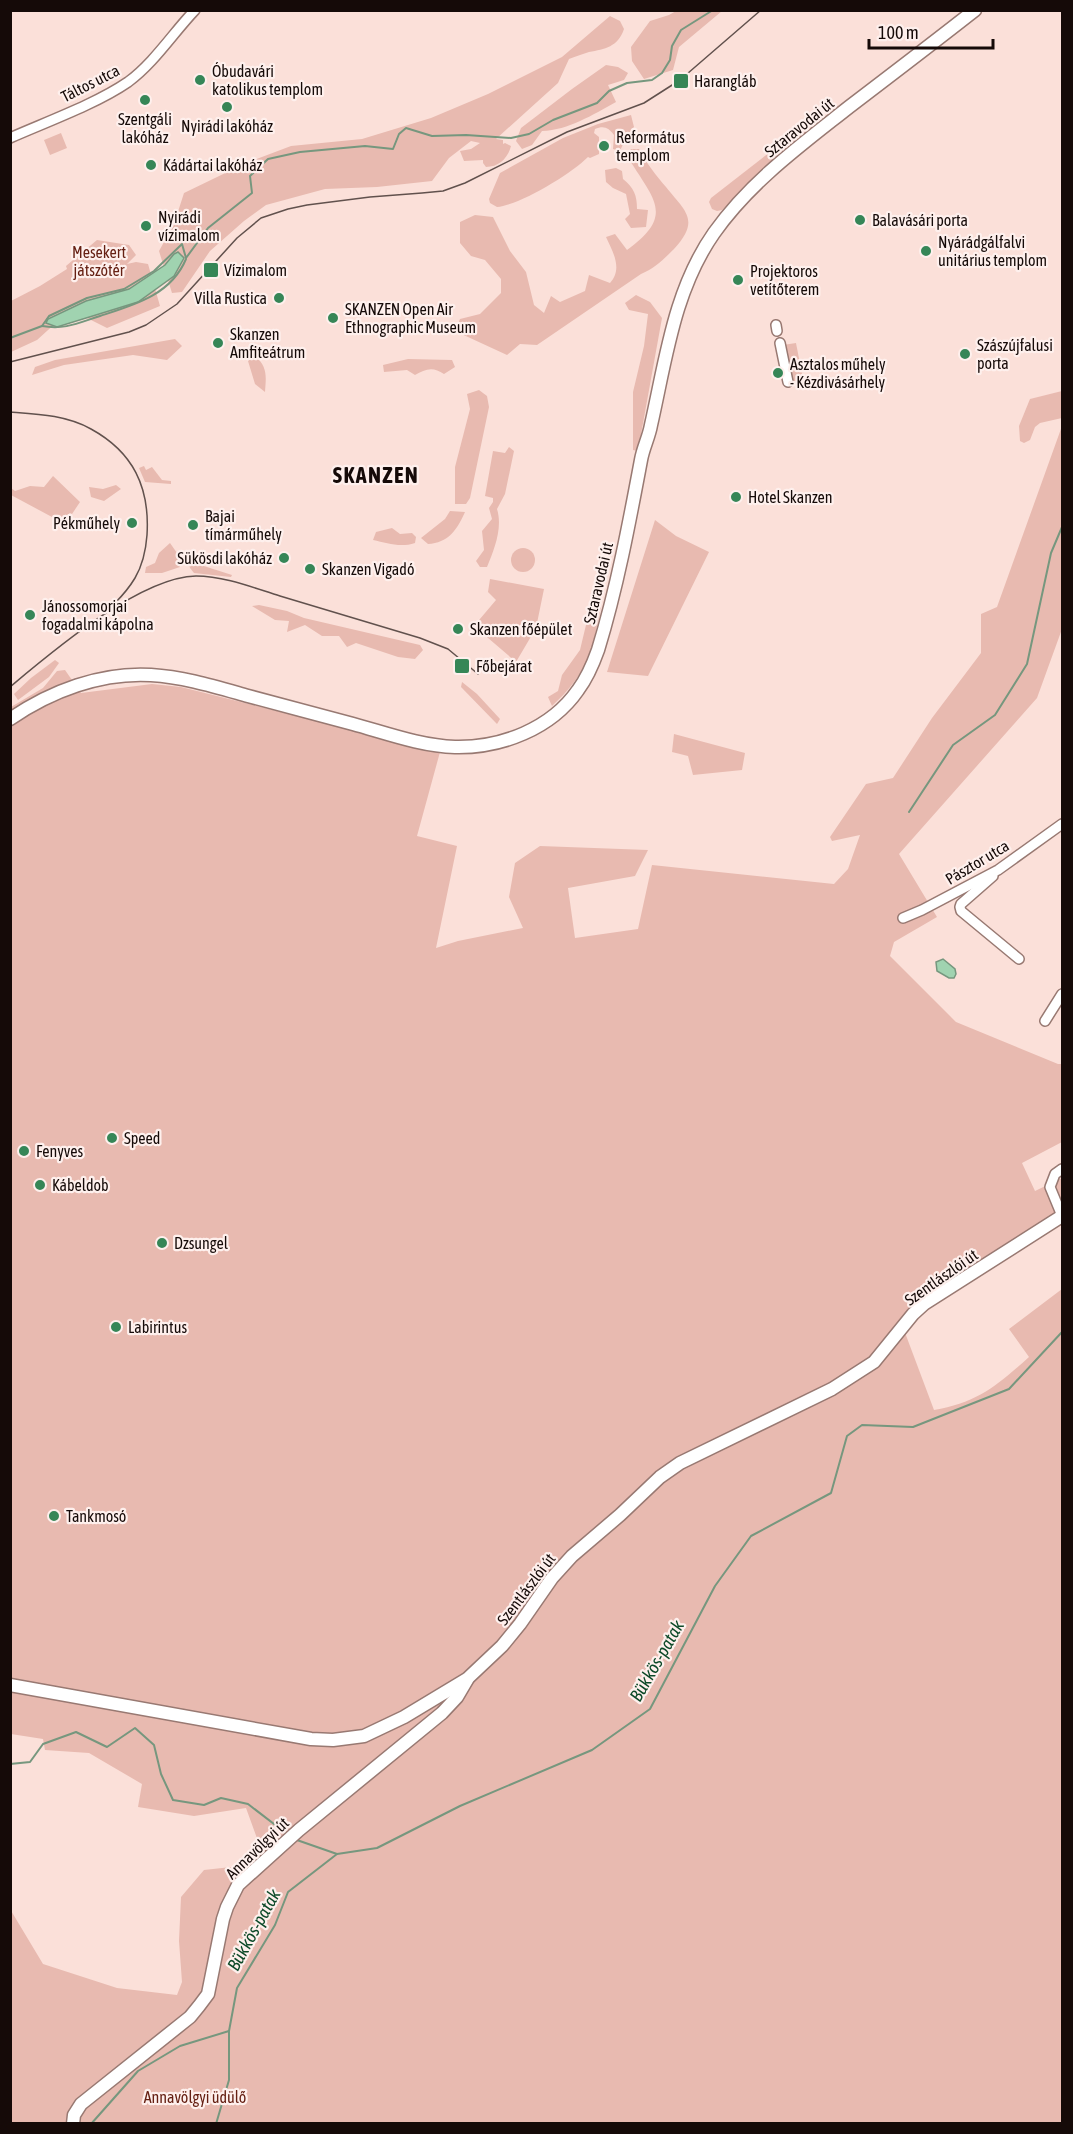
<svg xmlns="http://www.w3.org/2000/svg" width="1073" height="2134" font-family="'Asap Condensed',sans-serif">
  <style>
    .green { fill: #e8bab0 }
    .water { fill: #a0d3b0; stroke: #76977e; stroke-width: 1.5 }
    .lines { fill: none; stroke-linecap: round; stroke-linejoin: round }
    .stream { stroke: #76977e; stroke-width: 2 }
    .street-casing { stroke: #987972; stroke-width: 12 }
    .secondary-casing { stroke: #987972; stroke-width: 15 }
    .street { stroke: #fff; stroke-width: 9 }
    .secondary { stroke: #fff; stroke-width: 12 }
    .tram { stroke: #61514d; stroke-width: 1.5 }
    .poi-dot { fill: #368657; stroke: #fef0ed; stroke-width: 2 }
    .labels { text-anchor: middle; stroke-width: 4.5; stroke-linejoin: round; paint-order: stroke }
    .poi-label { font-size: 16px; fill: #150a08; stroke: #fef0ed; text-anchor: start }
    .street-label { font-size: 16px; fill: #150a08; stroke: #fef0ed }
    .park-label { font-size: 16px; fill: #662013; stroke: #fef0ed }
    .water-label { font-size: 18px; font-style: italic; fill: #0d4a29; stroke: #fef0ed }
    .district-label { font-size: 22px; font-weight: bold; letter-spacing: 1.5px; fill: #150a08; stroke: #fef0ed }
  </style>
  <rect width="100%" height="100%" fill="#fbe0d9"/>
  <g class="green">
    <polygon points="676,11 722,11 679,47 673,70 644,79 632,61 631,47 650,21 669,15"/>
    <path d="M 610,16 L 620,21 L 624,29 C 618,47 605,49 589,52 C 582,54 575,57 569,59 L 558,83 L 496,139 L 503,140 L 503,144 L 505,143 L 511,146 C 508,158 499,167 486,167 L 483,163 L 483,160 L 464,161 L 460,151 L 471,149 L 480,143 L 471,141 L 449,158 L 432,181 L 377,187 L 325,189 L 266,205 L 244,221 L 210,251 L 182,292 L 172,293 L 159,251 L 174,224 L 184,193 L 246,163 L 291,146 L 362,139 L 431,118 L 488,94 L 562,57 Z"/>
    <path d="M 606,65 L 618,67 L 628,73 L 624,80 L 608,85 L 616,102 C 592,115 569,130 542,131 L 532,145 L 522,149 L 516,141 L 521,128 L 572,89 Z"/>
    <path d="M 631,115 L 634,127 L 627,135 L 620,151 L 613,149 L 614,135 C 609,128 604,125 595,129 L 594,133 L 599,137 L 599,154 L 590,158 L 588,157 C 571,174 520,205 497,207 L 490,203 L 489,199 L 500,173 L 563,138 L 598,124 Z"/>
    <polygon points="801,128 808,133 722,210 717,211 712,209 709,202 711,198"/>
    <polygon points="61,133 67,148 50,155 44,140"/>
    <path d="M 631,149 L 639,149 C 644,160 658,178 666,187 C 685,211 701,220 674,249 C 663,260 655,268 641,274 L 537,345 L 520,344 L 507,355 L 455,331 L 460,319 L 480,314 L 501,293 L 501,279 L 485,260 L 471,256 L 460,243 L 460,222 L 475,215 L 493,217 L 510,251 L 526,272 L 534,305 L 544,313 L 551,296 L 560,302 L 585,291 L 589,275 L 610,283 C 623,269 613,252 606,237 L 615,234 L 627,250 C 675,215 654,200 629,159 L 628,154 Z"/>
    <path d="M 616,168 L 622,171 L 623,179 C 634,188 637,195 637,209 L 648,210 L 646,227 L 631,228 L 625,219 L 630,214 L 626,194 L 613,188 L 606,182 L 605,170 Z"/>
    <polygon points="97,240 129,245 136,255 127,264 136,262 148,264 160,306 107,328 79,314 58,321 37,340 11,352 11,301 40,286 67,269 66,266"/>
    <polygon points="636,295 650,302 662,318 638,451 633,450 633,392 644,346 648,314 629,310 625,303"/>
    <polygon points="175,339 182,346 167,360 133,355 64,365 32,375 35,367 55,360"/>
    <polygon points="796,343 803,379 791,382 783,345"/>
    <path d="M 255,356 C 268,367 266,377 265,392 L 255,384 L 248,361 Z"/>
    <path d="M 408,359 L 452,360 L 455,367 L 444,374 C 433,366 425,369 415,375 L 407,370 L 384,372 L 383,365 Z"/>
    <polygon points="479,390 487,396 489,407 470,498 466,504 455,504 455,467 470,409 467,394"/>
    <polygon points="1062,391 1062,418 1040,423 1035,427 1030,440 1024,443 1020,441 1019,426 1030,399"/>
    <path d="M 1062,426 L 1062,629 L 1037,698 L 899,854 L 937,917 L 894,942 L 890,956 L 956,1022 L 1058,1064 L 1062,1064 L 1062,1142 L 1022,1163 L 1035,1191 L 1062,1178 L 1062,1208 L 930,1296 L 901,1322 L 934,1410 C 977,1403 998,1385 1029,1357 L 1009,1329 L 1062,1289 L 1062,2123 L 11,2123 L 10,1909 L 43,1964 L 117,1988 L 177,1995 L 182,1982 L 179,1941 L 181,1897 L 204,1870 L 266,1863 L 246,1808 L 194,1816 L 138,1807 L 142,1784 L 89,1753 L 45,1750 L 43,1739 L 11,1734 L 11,707 L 43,688 L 57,671 L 65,670 L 81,693 L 152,684 L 181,687 L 440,752 L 417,836 L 457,846 L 436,948 L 458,941 L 523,928 L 509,897 L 515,863 L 540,846 L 648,850 L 635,876 L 568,888 L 575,938 L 638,929 L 652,865 L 834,884 L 848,869 L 860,835 L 832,841 L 830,837 L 866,784 L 893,778 L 932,718 L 981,653 L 981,614 L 997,607 Z"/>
    <path d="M 509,447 L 514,451 L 505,494 L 497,509 C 503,528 494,550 487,567 L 480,567 L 476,561 L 484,550 L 482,531 L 492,519 L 489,508 L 493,502 L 493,498 L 485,496 L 493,451 L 505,453 Z"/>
    <polygon points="144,466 146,470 152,467 162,480 171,481 171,484 145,482 139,468"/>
    <polygon points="53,476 80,502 72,514 70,513 65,518 52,517 11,495 11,488 15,491 30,486 44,487"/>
    <polygon points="116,485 121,489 104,501 91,497 89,487 103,489"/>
    <path d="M 450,511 L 465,512 C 457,530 448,543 428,544 L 421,538 L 445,519 Z"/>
    <polygon points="655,520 676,536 709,552 648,676 607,672"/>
    <path d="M 392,528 L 400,534 L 412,533 L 416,537 L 415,543 C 400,548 387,543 373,540 L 376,532 Z"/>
    <polygon points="170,543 177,553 180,567 162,573 145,573 146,567 155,563 159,553"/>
    <circle cx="523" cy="560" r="12"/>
    <polygon points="188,561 232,575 231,577 194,573 190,568"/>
    <polygon points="490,579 544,589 536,628 516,662 474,626 496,600 488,592"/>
    <path d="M 591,604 L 601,607 C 592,652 587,674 552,706 L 548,697 L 558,691 L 562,675 L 580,650 Z"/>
    <polygon points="259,605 287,611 304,618 420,645 423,650 415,659 398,657 356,643 347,647 339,636 322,636 305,625 287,632 289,621 275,620 252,606"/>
    <polygon points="55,660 59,663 49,677 18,700 14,694 31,678"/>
    <polygon points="462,682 477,694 500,719 497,724 461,687"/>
    <polygon points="674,734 745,753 742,770 693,775 688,756 672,752"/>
  </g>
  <g class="water">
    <polygon points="178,252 184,258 174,276 138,302 57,327 46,323 48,319 86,301 129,289 165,265 174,254"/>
    <polygon points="943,959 955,969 956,974 954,978 949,978 937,971 936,962"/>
  </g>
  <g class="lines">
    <g class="stream">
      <path d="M 42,326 C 65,330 78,323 100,316 C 134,305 171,295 186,259"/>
      <polyline points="10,338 42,326 49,316 87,298 124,289 154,271 182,244 186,258 208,228 252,193 250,176 268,159 300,152 365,146 393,149 399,134 406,128 432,136 466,135 511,138 529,134 553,120 597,103 609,91 627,83 652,80 662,73 670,60 672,46 681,30 713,10"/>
      <polyline points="909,812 953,745 995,715 1027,664 1051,553 1062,527"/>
      <polyline points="10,1764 30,1762 43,1744 76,1732 107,1747 135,1728 154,1745 161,1774 173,1800 204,1805 221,1798 248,1804 287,1834"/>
      <polyline points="294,1839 337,1854"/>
      <polyline points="91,2124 138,2071 180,2046 229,2031"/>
      <polyline points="216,2124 229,2080 229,2031 237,1988 275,1925 288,1892 337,1854 377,1848 460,1806 592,1750 650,1709 715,1586 751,1536 831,1493 847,1436 862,1425 913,1427 1009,1389 1062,1332"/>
    </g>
    <g class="street-casing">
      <g id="street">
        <path d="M 10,138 C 46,122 96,104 128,82 C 154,63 173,33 195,10"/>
        <polyline points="776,325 777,331"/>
        <polyline points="780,343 788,382"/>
        <polyline points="993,876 961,904 960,907 961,911 1019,959"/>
        <polyline points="903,918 922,910 998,870 1062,824"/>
        <polyline points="1045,1021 1062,994"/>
        <polyline points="1062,1216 1050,1187 1055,1174 1062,1169"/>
      </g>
    </g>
    <g class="secondary-casing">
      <g id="secondary">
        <path d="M 10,719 C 51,691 101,672 151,675 C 184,677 216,687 248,696 C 283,705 318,715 353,724 C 386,733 421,746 455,747 C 501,748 551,729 578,690 C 587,678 593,664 598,650 C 617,588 629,524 641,460 C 643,448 649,437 651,425 C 666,359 674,290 714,233 C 750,182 801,145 849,107 C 891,75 933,43 975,10"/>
        <polyline points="10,1685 311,1739 333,1740 364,1736 404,1717 467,1679 502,1646 520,1624 552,1578 572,1556 620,1515 660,1477 680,1463 832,1389 874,1362 913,1314 924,1304 1062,1216"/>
        <polyline points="73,2124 74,2115 81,2104 190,2017 199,2006 208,1994 223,1919 227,1907 238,1885 299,1830 442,1713 457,1697 467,1680"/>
      </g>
    </g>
    <use href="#street" class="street"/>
    <use href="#secondary" class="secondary"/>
    <g class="tram">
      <polyline points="10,362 129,332 146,325 177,304 237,238 261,218 288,209 307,205 370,197 422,193 443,191 465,183 567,132 644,103 680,80 761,10"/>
      <path d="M 10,412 C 37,414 66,415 91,429 C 133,452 150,487 147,535 C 146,549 142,566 135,578 C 129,588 122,596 115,603"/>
      <path d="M 10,687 C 53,651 140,577 196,576 C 224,576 254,588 280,596 C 327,610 373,624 420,638 L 448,649 L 478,674"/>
    </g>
  </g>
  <g class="poi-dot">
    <circle cx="200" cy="80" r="6"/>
    <rect x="673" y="73" width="16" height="16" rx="3"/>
    <circle cx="145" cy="100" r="6"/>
    <circle cx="227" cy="107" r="6"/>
    <circle cx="604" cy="146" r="6"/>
    <circle cx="151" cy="165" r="6"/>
    <circle cx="860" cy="220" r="6"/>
    <circle cx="146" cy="226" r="6"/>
    <circle cx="926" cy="251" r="6"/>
    <rect x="203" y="262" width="16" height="16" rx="3"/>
    <circle cx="738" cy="280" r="6"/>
    <circle cx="279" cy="298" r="6"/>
    <circle cx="333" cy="318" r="6"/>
    <circle cx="218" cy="343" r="6"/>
    <circle cx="965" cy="354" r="6"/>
    <circle cx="778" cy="373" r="6"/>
    <circle cx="736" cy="497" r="6"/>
    <circle cx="132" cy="523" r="6"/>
    <circle cx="193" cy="525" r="6"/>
    <circle cx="284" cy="558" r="6"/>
    <circle cx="310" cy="569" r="6"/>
    <circle cx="30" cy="615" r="6"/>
    <circle cx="458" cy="629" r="6"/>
    <rect x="454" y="658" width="16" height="16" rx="3"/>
    <circle cx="112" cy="1138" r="6"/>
    <circle cx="24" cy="1151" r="6"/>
    <circle cx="40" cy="1185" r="6"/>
    <circle cx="162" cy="1243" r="6"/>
    <circle cx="116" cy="1327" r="6"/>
    <circle cx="54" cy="1516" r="6"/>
  </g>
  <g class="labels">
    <g class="poi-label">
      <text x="212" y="77">Óbudavári<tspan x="212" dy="18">katolikus templom</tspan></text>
      <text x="694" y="87">Harangláb</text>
      <text x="145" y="125" text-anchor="middle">Szentgáli<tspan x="145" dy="18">lakóház</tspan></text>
      <text x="227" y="132" text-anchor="middle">Nyirádi lakóház</text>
      <text x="616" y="143">Református<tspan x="616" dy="18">templom</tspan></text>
      <text x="163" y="171">Kádártai lakóház</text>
      <text x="158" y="223">Nyirádi<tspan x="158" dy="18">vízimalom</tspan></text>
      <text x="872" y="226">Balavásári porta</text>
      <text x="938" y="248">Nyárádgálfalvi<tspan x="938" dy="18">unitárius templom</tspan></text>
      <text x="224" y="276">Vízimalom</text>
      <text x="750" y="277">Projektoros<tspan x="750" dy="18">vetítőterem</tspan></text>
      <text x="267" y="304" text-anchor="end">Villa Rustica</text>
      <text x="345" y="315">SKANZEN Open Air<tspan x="345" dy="18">Ethnographic Museum</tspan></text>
      <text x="230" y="340">Skanzen<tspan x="230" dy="18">Amfiteátrum</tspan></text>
      <text x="977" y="351">Szászújfalusi<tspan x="977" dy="18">porta</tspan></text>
      <text x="790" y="370">Asztalos műhely<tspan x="790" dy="18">- Kézdivásárhely</tspan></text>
      <text x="748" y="503">Hotel Skanzen</text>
      <text x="205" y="522">Bajai<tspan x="205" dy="18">tímárműhely</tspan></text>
      <text x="120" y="529" text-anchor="end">Pékműhely</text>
      <text x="272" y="564" text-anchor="end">Sükösdi lakóház</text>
      <text x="322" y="575">Skanzen Vigadó</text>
      <text x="42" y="612">Jánossomorjai<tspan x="42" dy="18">fogadalmi kápolna</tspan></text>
      <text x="470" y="635">Skanzen főépület</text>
      <text x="476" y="672">Főbejárat</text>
      <text x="124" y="1144">Speed</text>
      <text x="36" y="1157">Fenyves</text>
      <text x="52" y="1191">Kábeldob</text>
      <text x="174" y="1249">Dzsungel</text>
      <text x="128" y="1333">Labirintus</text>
      <text x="66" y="1522">Tankmosó</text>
    </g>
    <g class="street-label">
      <text transform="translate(90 83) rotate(-27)" y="6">Táltos utca</text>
      <text transform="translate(799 127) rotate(-39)" y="6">Sztaravodai út</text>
      <text transform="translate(598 583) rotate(-77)" y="6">Sztaravodai út</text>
      <text transform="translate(977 862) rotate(-31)" y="6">Pásztor utca</text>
      <text transform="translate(941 1277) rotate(-35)" y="6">Szentlászlói út</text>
      <text transform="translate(526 1589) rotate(-53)" y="6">Szentlászlói út</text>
      <text transform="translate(257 1848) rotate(-44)" y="6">Annavölgyi út</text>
    </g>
    <g class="park-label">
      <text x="99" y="258">Mesekert<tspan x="99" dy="18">játszótér</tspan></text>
      <text x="195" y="2103">Annavölgyi üdülő</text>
    </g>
    <g class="water-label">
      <text transform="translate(657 1661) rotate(-60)" y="6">Bükkös-patak</text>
      <text transform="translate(254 1930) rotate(-61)" y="6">Bükkös-patak</text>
    </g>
    <g class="district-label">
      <text x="376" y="483">SKANZEN</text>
    </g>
  </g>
  <rect width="1073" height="2134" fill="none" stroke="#150a08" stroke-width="24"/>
  <path d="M869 39v9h124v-9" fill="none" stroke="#150a08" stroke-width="3"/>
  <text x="878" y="39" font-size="18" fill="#150a08" stroke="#fef0ed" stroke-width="4.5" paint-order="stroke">100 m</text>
</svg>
